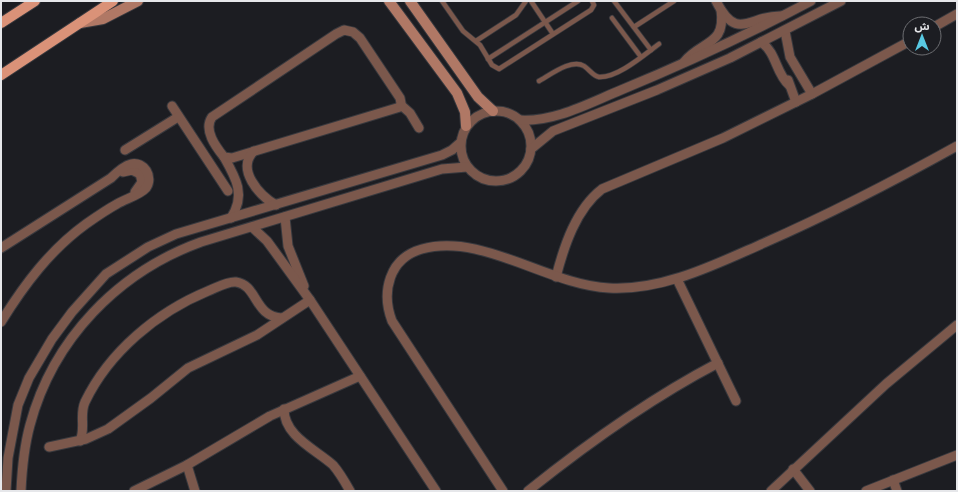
<svg xmlns="http://www.w3.org/2000/svg" width="958" height="492" font-family="Roboto,'Noto Sans Arabic',sans-serif">
  <style>
    .lines { fill: none; stroke-linecap: round; stroke-linejoin: round }
    .lane-casing { stroke: #38393e; stroke-width: 6 }
    .street-casing { stroke: #38393e; stroke-width: 11 }
    .secondary-casing { stroke: #38393e; stroke-width: 12 }
    .primary-casing { stroke: #38393e; stroke-width: 12 }
    .lane { stroke: #7b584c; stroke-width: 4.5 }
    .street { stroke: #7b584c; stroke-width: 9 }
    .secondary { stroke: #b07865; stroke-width: 10 }
    .primary { stroke: #da9278; stroke-width: 10 }
  </style>
  <rect width="100%" height="100%" fill="#1c1d22"/>
  <g class="lines">
    <g class="lane-casing">
      <g id="lane">
        <polyline points="442,1 463,31 480,45 492,65 499,69 591,10 594,5 592,1"/>
        <polyline points="531,1 553,34"/>
        <polyline points="614,1 651,50"/>
        <polyline points="612,18 641,57"/>
        <polyline points="634,27 674,1"/>
        <polyline points="476,41 516,15 526,1"/>
        <polyline points="488,59 578,1"/>
        <path d="M 539,81 C 550,75 572,58 584,66 C 590,70 593,76 599,77 C 618,78 645,54 659,44"/>
      </g>
    </g>
    <g class="street-casing">
      <g id="street">
        <path d="M 716,1 C 738,44 750,14 782,16"/>
        <polyline points="934,27 957,14"/>
        <path d="M 344,30 L 353,32 L 360,38 L 400,98 L 401,103 L 400,107 L 232,158 L 224,157 C 216,147 203,130 212,117 L 336,34 Z"/>
        <polyline points="785,31 790,57 812,94"/>
        <path d="M 761,42 C 777,53 775,72 789,85"/>
        <path d="M 684,62 C 702,40 726,46 721,10"/>
        <polyline points="788,80 796,102"/>
        <polyline points="401,105 410,113 419,128"/>
        <polyline points="172,106 228,191"/>
        <circle cx="496" cy="146" r="35"/>
        <path d="M 520,120 C 555,122 589,103 621,90 C 686,63 749,34 811,1"/>
        <polyline points="531,149 553,131 657,90 730,58 841,1"/>
        <polyline points="125,150 178,117"/>
        <path d="M 254,151 C 235,169 260,196 276,205"/>
        <path d="M 224,157 C 236,178 246,195 231,218"/>
        <polyline points="123,172 132,170 140,174 142,182 135,192"/>
        <polyline points="285,217 288,246 304,286"/>
        <polyline points="252,227 267,241 310,300 436,491"/>
        <path d="M 1,248 L 111,178 C 116,173 123,166 131,164 C 144,161 154,177 146,188 C 140,195 125,199 117,204 C 106,210 96,217 86,224 C 50,250 24,285 1,322"/>
        <path d="M 556,277 C 564,246 576,209 602,189 L 723,138 L 812,94 L 910,41"/>
        <polyline points="677,279 736,401"/>
        <path d="M 284,409 C 284,436 315,449 333,465 C 340,473 345,482 350,491"/>
        <path d="M 80,441 C 86,428 79,415 85,402 C 109,352 157,312 208,291 C 216,288 227,281 236,282 C 258,285 254,317 282,318"/>
        <polyline points="49,447 86,439 108,429 151,398 188,368 257,335 310,300"/>
        <polyline points="187,465 195,491"/>
        <polyline points="793,469 810,491"/>
        <polyline points="893,480 897,491"/>
        <polyline points="6,491 8,458 18,405 29,378 52,339 72,312 106,274 148,247 176,234 442,155 452,150 460,143"/>
        <path d="M 21,491 C 22,469 24,447 30,425 C 53,339 118,272 201,242 L 442,169 L 467,167"/>
        <polyline points="134,491 187,465 270,416 360,376"/>
        <path d="M 503,491 L 392,321 C 381,292 389,258 422,249 C 481,232 548,285 609,288 C 663,291 716,264 764,243 C 830,214 894,181 957,146"/>
        <path d="M 528,491 C 588,443 649,399 718,363"/>
        <polyline points="771,491 886,384 957,325"/>
        <polyline points="866,491 957,455"/>
      </g>
    </g>
    <g class="secondary-casing">
      <g id="secondary">
        <polyline points="389,1 457,93 465,112 466,126"/>
        <polyline points="410,1 478,97 493,111"/>
        <polyline points="80,23 103,19 138,1"/>
      </g>
    </g>
    <g class="primary-casing">
      <g id="primary">
        <polyline points="1,23 35,1"/>
        <polyline points="1,75 113,1"/>
      </g>
    </g>
    <use href="#lane" class="lane"/>
    <use href="#street" class="street"/>
    <use href="#secondary" class="secondary"/>
    <use href="#primary" class="primary"/>
  </g>
  <rect width="958" height="492" fill="none" stroke="#e6e7ea" stroke-width="4"/>
  <g transform="translate(922 36)"><circle r="19" fill="#1c1d22" stroke="#6d6e72"/>
  <path d="M0-3L7 15L0 10L-7 15Z" fill="#58c9e3"/>
  <text y="-6" font-size="11" font-weight="bold" text-anchor="middle" fill="#e6e7ea">ش</text>
  </g>
</svg>
